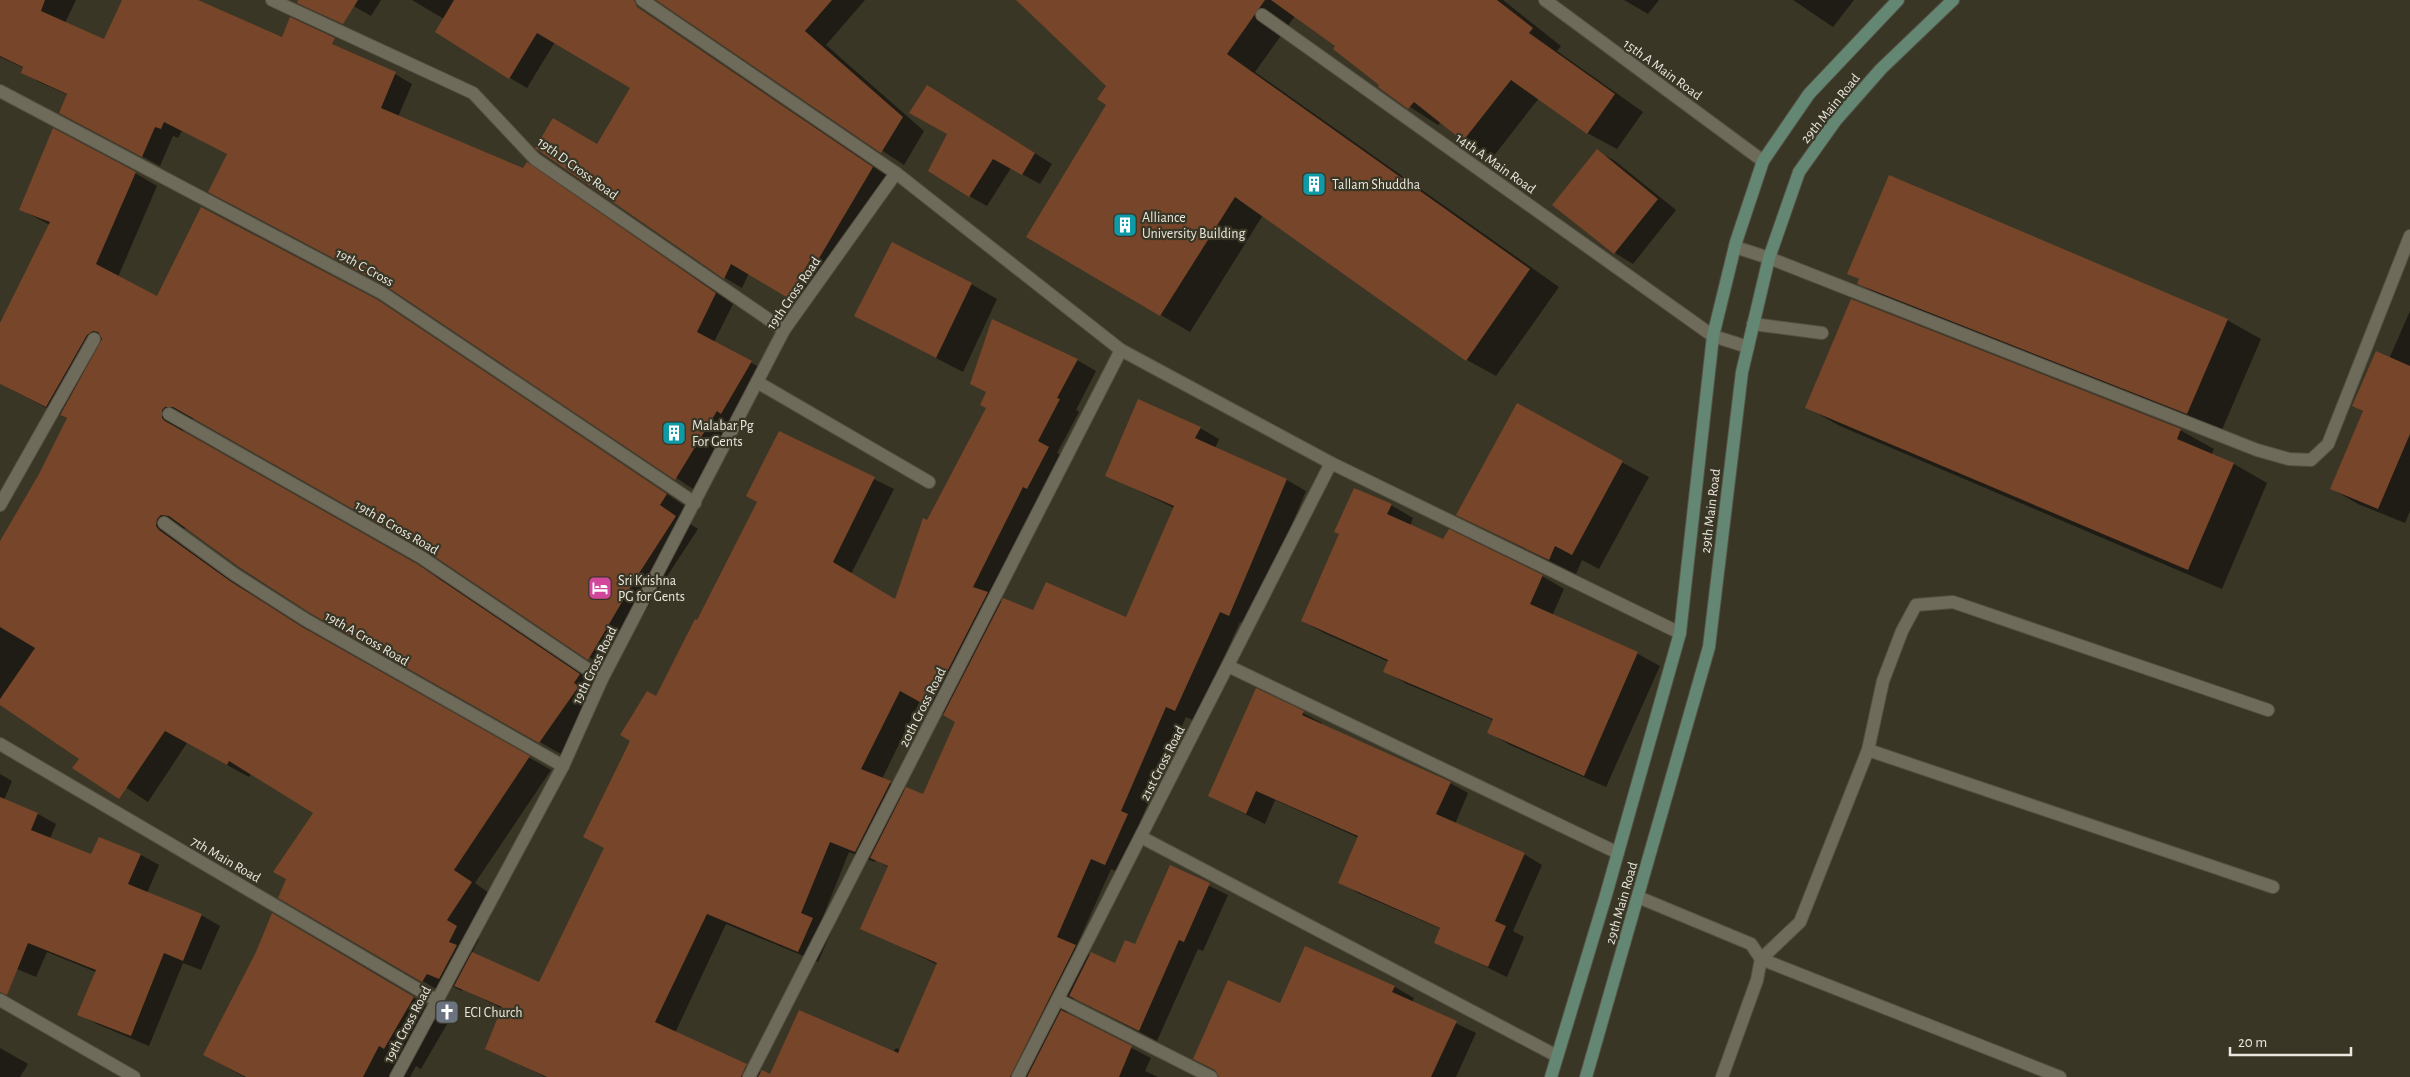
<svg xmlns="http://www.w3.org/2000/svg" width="2410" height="1077" font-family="'Alegreya Sans',sans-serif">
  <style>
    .shadow { fill: #0007; fill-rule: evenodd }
    .building { fill: #774529 }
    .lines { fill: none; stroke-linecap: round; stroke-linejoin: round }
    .service-casing { stroke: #555245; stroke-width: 14 }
    .minor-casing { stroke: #555245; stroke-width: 14 }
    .tertiary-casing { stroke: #555245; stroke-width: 14 }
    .secondary-casing { stroke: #555245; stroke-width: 14 }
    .service { stroke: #6f6b5a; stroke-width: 12 }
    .minor { stroke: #6f6b5a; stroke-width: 12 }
    .tertiary { stroke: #6f6b5a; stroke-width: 12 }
    .secondary { stroke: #648774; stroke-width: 12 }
    .labels { text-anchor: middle; stroke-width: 4.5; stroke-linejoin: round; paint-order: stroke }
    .street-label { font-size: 14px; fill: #e9e7de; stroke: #393626 }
    .poi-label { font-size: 14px; fill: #e9e7de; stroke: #393626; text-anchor: start }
  </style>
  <rect width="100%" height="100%" fill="#393626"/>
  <g class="shadow">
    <polygon points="0,0 76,0 65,23 105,41 123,0 195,0 282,39 293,29 395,74 412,84 398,117 524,170 527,164 733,304 714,342 768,372 735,420 693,489 393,289 228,154 182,131 178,138 173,136 160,166 78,122 68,95 39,82 22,72 24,68 0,57"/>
    <polygon points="343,0 381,0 371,16"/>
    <polygon points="412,0 616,0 711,57 890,178 835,269 829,266 806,306 749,273 742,288 725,278 597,146 631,88 555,42 527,88 510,78 444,19"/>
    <polygon points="695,0 865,0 826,45 924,131 904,165 754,65"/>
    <polygon points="1017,0 1503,0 1561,46 1557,51 1643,112 1617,149 1587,133 1539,98 1493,157 1464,140 1441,122 1438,125 1379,87 1381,85 1337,45 1295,16 1255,72 1559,287 1496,376 1467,360 1263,215 1190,332 1028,237 1107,105 1108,86"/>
    <polygon points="1624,0 1659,0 1648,14"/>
    <polygon points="1793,0 1854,0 1833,27"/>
    <polygon points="946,97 1052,164 1040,184 1011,168 987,206 969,196 948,134"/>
    <polygon points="1597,151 1615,161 1676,210 1633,264 1615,253 1554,205"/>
    <path d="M 135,173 L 157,186 L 118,277 L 157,297 L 377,301 L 688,508 L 681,518 L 698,529 L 658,590 L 610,671 L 428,550 L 196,419 L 188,419 L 183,423 L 183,431 L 187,435 L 439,578 L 601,687 L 595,697 L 600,700 L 561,754 L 311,612 L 186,528 L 179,531 L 178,539 L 181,544 L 252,595 L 321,639 L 551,770 L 475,883 L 493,896 L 468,933 L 479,939 L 472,953 L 540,983 L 605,848 L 656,698 L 698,622 L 759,502 L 779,432 L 894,489 L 851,574 L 896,601 L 928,521 L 1077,360 L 1096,371 L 1076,410 L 1079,412 L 1057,453 L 1068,459 L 993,597 L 1002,602 L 1034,611 L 1126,619 L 1174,508 L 1106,475 L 1200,428 L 1219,439 L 1215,448 L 1287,480 L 1306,491 L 1249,626 L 1240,622 L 1195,721 L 1186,717 L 1140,822 L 1147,826 L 1125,875 L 1111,869 L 1076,947 L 1091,955 L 1116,965 L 1135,946 L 1170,867 L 1228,895 L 1203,951 L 1198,949 L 1157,1041 L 1074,998 L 1066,1014 L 1151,1058 L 1145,1071 L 1158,1077 L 545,1077 L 486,1048 L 503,1009 L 463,989 L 462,991 L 450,985 L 445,994 L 280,898 L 315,813 L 251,774 L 249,777 L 187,743 L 148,802 L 0,704 L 0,543 L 40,474 L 68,419 L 0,384 L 0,326 L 50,225 L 20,209 ZM 920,701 L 956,721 L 924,796 L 906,791 L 882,779 ZM 849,852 L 875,862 L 876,860 L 888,867 L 862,928 L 938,965 L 901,1050 L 896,1048 L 893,1053 L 771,1076 L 761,1073 L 675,1033 L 726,924 L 818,962 L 832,930 L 820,924 Z"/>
    <polygon points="1849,274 2227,320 2261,339 2221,432 1892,303 1859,283 1860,280"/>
    <polygon points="971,284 997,299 963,372 882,330"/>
    <polygon points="2410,311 2410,511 2405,523 2358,504 2332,489 2364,412 2354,406 2389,359"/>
    <polygon points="1517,405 1649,477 1599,569 1582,560 1576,574 1458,515"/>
    <polygon points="1806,407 2180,430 2214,449 2211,455 2234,464 2267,483 2222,589 1840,426"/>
    <polygon points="1391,505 1413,518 1410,526 1444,541 1542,576 1564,589 1552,616 1638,654 1660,666 1606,787 1510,745 1488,732 1493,720 1407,684 1385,671 1389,662 1324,633 1302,621"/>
    <polygon points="1256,690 1303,713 1322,723 1321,725 1450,783 1468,793 1455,824 1524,854 1542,865 1513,931 1524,937 1507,977 1435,942 1441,929 1358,893 1340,882 1359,838 1275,800 1265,824 1209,796"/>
    <polygon points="0,774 12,781 4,800 38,814 56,824 50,839 92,856 141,855 159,865 147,893 201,915 220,926 201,970 183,963 149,1046 97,1024 79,1014 96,972 47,952 36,977 0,962"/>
    <polygon points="309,936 450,1019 421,1069 416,1066 410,1077 244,1077 205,1055"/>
    <polygon points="1395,987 1414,998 1412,1002 1476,1033 1456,1077 1219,1077 1280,1004"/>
    <polygon points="0,1048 28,1064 20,1077 0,1077"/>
  </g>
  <g class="building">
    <polygon points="0,0 45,0 41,11 104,39 122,0 198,0 282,37 290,17 335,38 332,44 396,72 381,108 523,168 527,162 716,293 697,332 752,361 721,414 717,411 675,480 386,286 208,192 227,154 164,122 161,129 155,127 142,157 59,113 67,94 21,73 23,67 0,56"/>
    <polygon points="298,0 358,0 343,24 297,3"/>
    <polygon points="454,0 634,0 637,7 873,167 818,260 812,257 788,298 731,264 724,279 535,148 553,118 597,144 630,88 537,33 509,79 435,32"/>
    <polygon points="656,0 832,0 805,31 903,117 881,153"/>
    <polygon points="1016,0 1265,0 1227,54 1530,269 1466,361 1235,197 1160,316 1026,237 1106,105 1097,99 1106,86"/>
    <polygon points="1271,0 1497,0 1533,28 1529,33 1615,94 1587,134 1511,80 1463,141 1414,102 1408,109 1378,87 1379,85 1333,49 1335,46"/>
    <polygon points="927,85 1035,153 1022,175 993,159 969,197 928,171 947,134 909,113"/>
    <polygon points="53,128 136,172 96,264 157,296 201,207 378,300 667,494 660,505 676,516 636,578 588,660 425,550 173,407 165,407 162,410 162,418 165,421 417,564 580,674 574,683 579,686 539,743 310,613 239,567 169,516 161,515 157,519 156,526 159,530 230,581 302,627 530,756 454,870 472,882 447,920 457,926 449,942 457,945 439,979 427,974 422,982 278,898 286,879 273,872 313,813 229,761 227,765 165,731 119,799 72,768 79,759 0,705 0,699 35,648 0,627 0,541 39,474 67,418 60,415 102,339 98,332 93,331 87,335 46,407 0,384 0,323 50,222 19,210"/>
    <polygon points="1597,149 1658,199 1614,254 1552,205"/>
    <polygon points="1889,175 2228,319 2187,414 1857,284 1859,279 1847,274"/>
    <polygon points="892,242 972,283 936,358 854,316"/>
    <polygon points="1851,299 2181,429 2177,439 2234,463 2188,570 1805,408"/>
    <polygon points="992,319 1078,359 1057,398 1060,399 1038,441 1049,447 1027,489 1023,487 973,587 988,592 929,707 900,691 861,769 891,781 855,852 830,842 801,913 813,918 798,952 707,914 655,1022 747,1064 741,1077 547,1077 485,1049 502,1007 454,986 472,952 539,982 604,848 583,837 630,741 620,735 647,691 656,696 695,619 697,620 757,502 746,496 779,431 875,477 833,562 895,599 923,518 927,520 986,408 980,405 986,392 970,384"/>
    <polygon points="2376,351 2410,366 2410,434 2378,509 2330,489 2363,411 2352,406"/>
    <polygon points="1138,399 1201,427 1195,438 1287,479 1229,616 1220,612 1175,711 1166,707 1121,811 1128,814 1105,865 1091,859 1057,937 1076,945 1010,1077 758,1077 762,1070 770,1074 799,1010 898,1053 937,963 860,929 888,866 870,858 906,787 923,794 955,722 943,715 1003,598 1033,610 1046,582 1126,617 1174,506 1105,476"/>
    <polygon points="1517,403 1623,461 1572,555 1555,546 1549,560 1456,515"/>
    <polygon points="1354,488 1392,504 1387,514 1443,539 1449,529 1543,575 1530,604 1638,652 1584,776 1487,733 1493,719 1383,672 1388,660 1301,621 1339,534 1334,532"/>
    <polygon points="1256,688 1304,711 1302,715 1451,782 1436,814 1525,853 1495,921 1506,926 1488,967 1434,943 1440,928 1338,883 1358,836 1256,791 1246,814 1208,796"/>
    <polygon points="0,797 38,813 31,830 91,854 99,837 141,854 128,884 202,914 183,961 164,953 131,1036 77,1015 96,970 28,943 7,995 0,992"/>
    <polygon points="1170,865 1210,883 1184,942 1179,940 1139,1031 1069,996 1091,952 1115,963 1125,940 1135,944"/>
    <polygon points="272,913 414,997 384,1049 379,1046 363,1077 246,1077 203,1055 256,952"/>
    <polygon points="1305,946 1395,986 1392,992 1457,1021 1431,1077 1219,1077 1215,1070 1193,1059 1228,980 1280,1003"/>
    <polygon points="1061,1010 1132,1046 1119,1077 1027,1077"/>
  </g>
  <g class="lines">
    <g class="service-casing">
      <g id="service">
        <polyline points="1753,324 1822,333"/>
        <polyline points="1868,750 2273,887"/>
        <polyline points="1638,897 1751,944 1761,959 1757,980 1722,1077"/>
        <polyline points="2060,1077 1761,959 1800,922 1868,750 1883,681 1902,631 1916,605 1953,602 2268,710"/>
      </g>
    </g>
    <g class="minor-casing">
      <g id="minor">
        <polyline points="272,0 473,93 535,159 784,330"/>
        <polyline points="642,0 896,173 1121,350 1331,463 1680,633"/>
        <polyline points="1545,0 1763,161"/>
        <polyline points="1262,15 1713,336 1748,347"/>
        <polyline points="0,91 382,293 695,503"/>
        <polyline points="1735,247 1769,258 2257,450 2289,459 2311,460 2328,444 2410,236"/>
        <polyline points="757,382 929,482"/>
        <polyline points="169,414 421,557 602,679"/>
        <polyline points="0,505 94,339"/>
        <polyline points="164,523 234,574 306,620 563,766"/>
        <polyline points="1228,666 1618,853"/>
        <polyline points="0,744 436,1000"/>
        <polyline points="1141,837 1557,1056"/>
        <polyline points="1059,1000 1211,1077"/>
        <polyline points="396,1077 563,766 602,679 784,330 896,173"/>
        <polyline points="749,1077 1121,350"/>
        <polyline points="1018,1077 1331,463"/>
      </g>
    </g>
    <g class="tertiary-casing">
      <polyline id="tertiary" points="0,1000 134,1077"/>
    </g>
    <g class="secondary-casing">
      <g id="secondary">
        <polyline points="1551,1077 1606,895 1680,633 1713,336 1736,242 1763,161 1809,94 1898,0"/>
        <polyline points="1586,1077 1709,647 1742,372 1769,258 1799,172 1836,120 1881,69 1953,0"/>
      </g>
    </g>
    <use href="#service" class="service"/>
    <use href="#minor" class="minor"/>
    <use href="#tertiary" class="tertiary"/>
    <use href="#secondary" class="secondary"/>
  </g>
  <defs>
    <g id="building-square" transform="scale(1.25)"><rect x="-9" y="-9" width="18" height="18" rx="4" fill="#0f9aa8" stroke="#393626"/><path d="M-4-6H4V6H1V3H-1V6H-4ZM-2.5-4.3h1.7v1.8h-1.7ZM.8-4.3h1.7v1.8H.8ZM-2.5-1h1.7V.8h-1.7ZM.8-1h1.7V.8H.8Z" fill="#fff"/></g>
    <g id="hotel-square" transform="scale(1.25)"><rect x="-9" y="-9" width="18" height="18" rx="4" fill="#d1479c" stroke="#393626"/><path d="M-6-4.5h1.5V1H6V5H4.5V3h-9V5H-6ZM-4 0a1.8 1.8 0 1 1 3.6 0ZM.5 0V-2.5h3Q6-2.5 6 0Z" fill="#fff"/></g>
    <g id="church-square" transform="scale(1.25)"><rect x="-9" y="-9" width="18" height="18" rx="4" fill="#6b7280" stroke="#393626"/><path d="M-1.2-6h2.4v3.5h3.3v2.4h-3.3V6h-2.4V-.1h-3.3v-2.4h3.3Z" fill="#fff"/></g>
  </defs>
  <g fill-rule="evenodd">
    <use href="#building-square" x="1314" y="184"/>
    <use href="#building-square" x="1125" y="225"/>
    <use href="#building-square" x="674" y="433"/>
    <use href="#hotel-square" x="600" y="588"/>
    <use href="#church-square" x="447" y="1012"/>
  </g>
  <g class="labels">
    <g class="street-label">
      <text transform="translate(1663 69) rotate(36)" y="5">15th A Main Road</text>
      <text transform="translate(1830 108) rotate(-51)" y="5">29th Main Road</text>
      <text transform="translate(1496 163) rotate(35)" y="5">14th A Main Road</text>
      <text transform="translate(578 168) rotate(36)" y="5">19th D Cross Road</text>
      <text transform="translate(365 267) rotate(29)" y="5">19th C Cross</text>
      <text transform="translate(793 293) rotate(-56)" y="5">19th Cross Road</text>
      <text transform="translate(1710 511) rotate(-83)" y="5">29th Main Road</text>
      <text transform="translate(397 527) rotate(30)" y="5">19th B Cross Road</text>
      <text transform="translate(367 638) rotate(30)" y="5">19th A Cross Road</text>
      <text transform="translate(594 665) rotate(-64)" y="5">19th Cross Road</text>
      <text transform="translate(922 707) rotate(-63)" y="5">20th Cross Road</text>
      <text transform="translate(1162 763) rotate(-63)" y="5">21st Cross Road</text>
      <text transform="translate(226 859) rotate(30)" y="5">7th Main Road</text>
      <text transform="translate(1621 903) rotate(-74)" y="5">29th Main Road</text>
      <text transform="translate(407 1024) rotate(-62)" y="5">19th Cross Road</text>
    </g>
    <g class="poi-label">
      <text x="1332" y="189">Tallam Shuddha</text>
      <text x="1142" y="222">Alliance<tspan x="1142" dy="16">University Building</tspan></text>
      <text x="692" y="430">Malabar Pg<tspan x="692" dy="16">For Gents</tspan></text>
      <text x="618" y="585">Sri Krishna<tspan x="618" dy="16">PG for Gents</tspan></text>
      <text x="464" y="1017">ECI Church</text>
    </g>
  </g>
  <path d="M2230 1047v8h121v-8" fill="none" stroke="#e9e7de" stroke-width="2.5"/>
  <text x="2238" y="1047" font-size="15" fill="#e9e7de" stroke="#393626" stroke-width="4" paint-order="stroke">20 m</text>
</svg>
